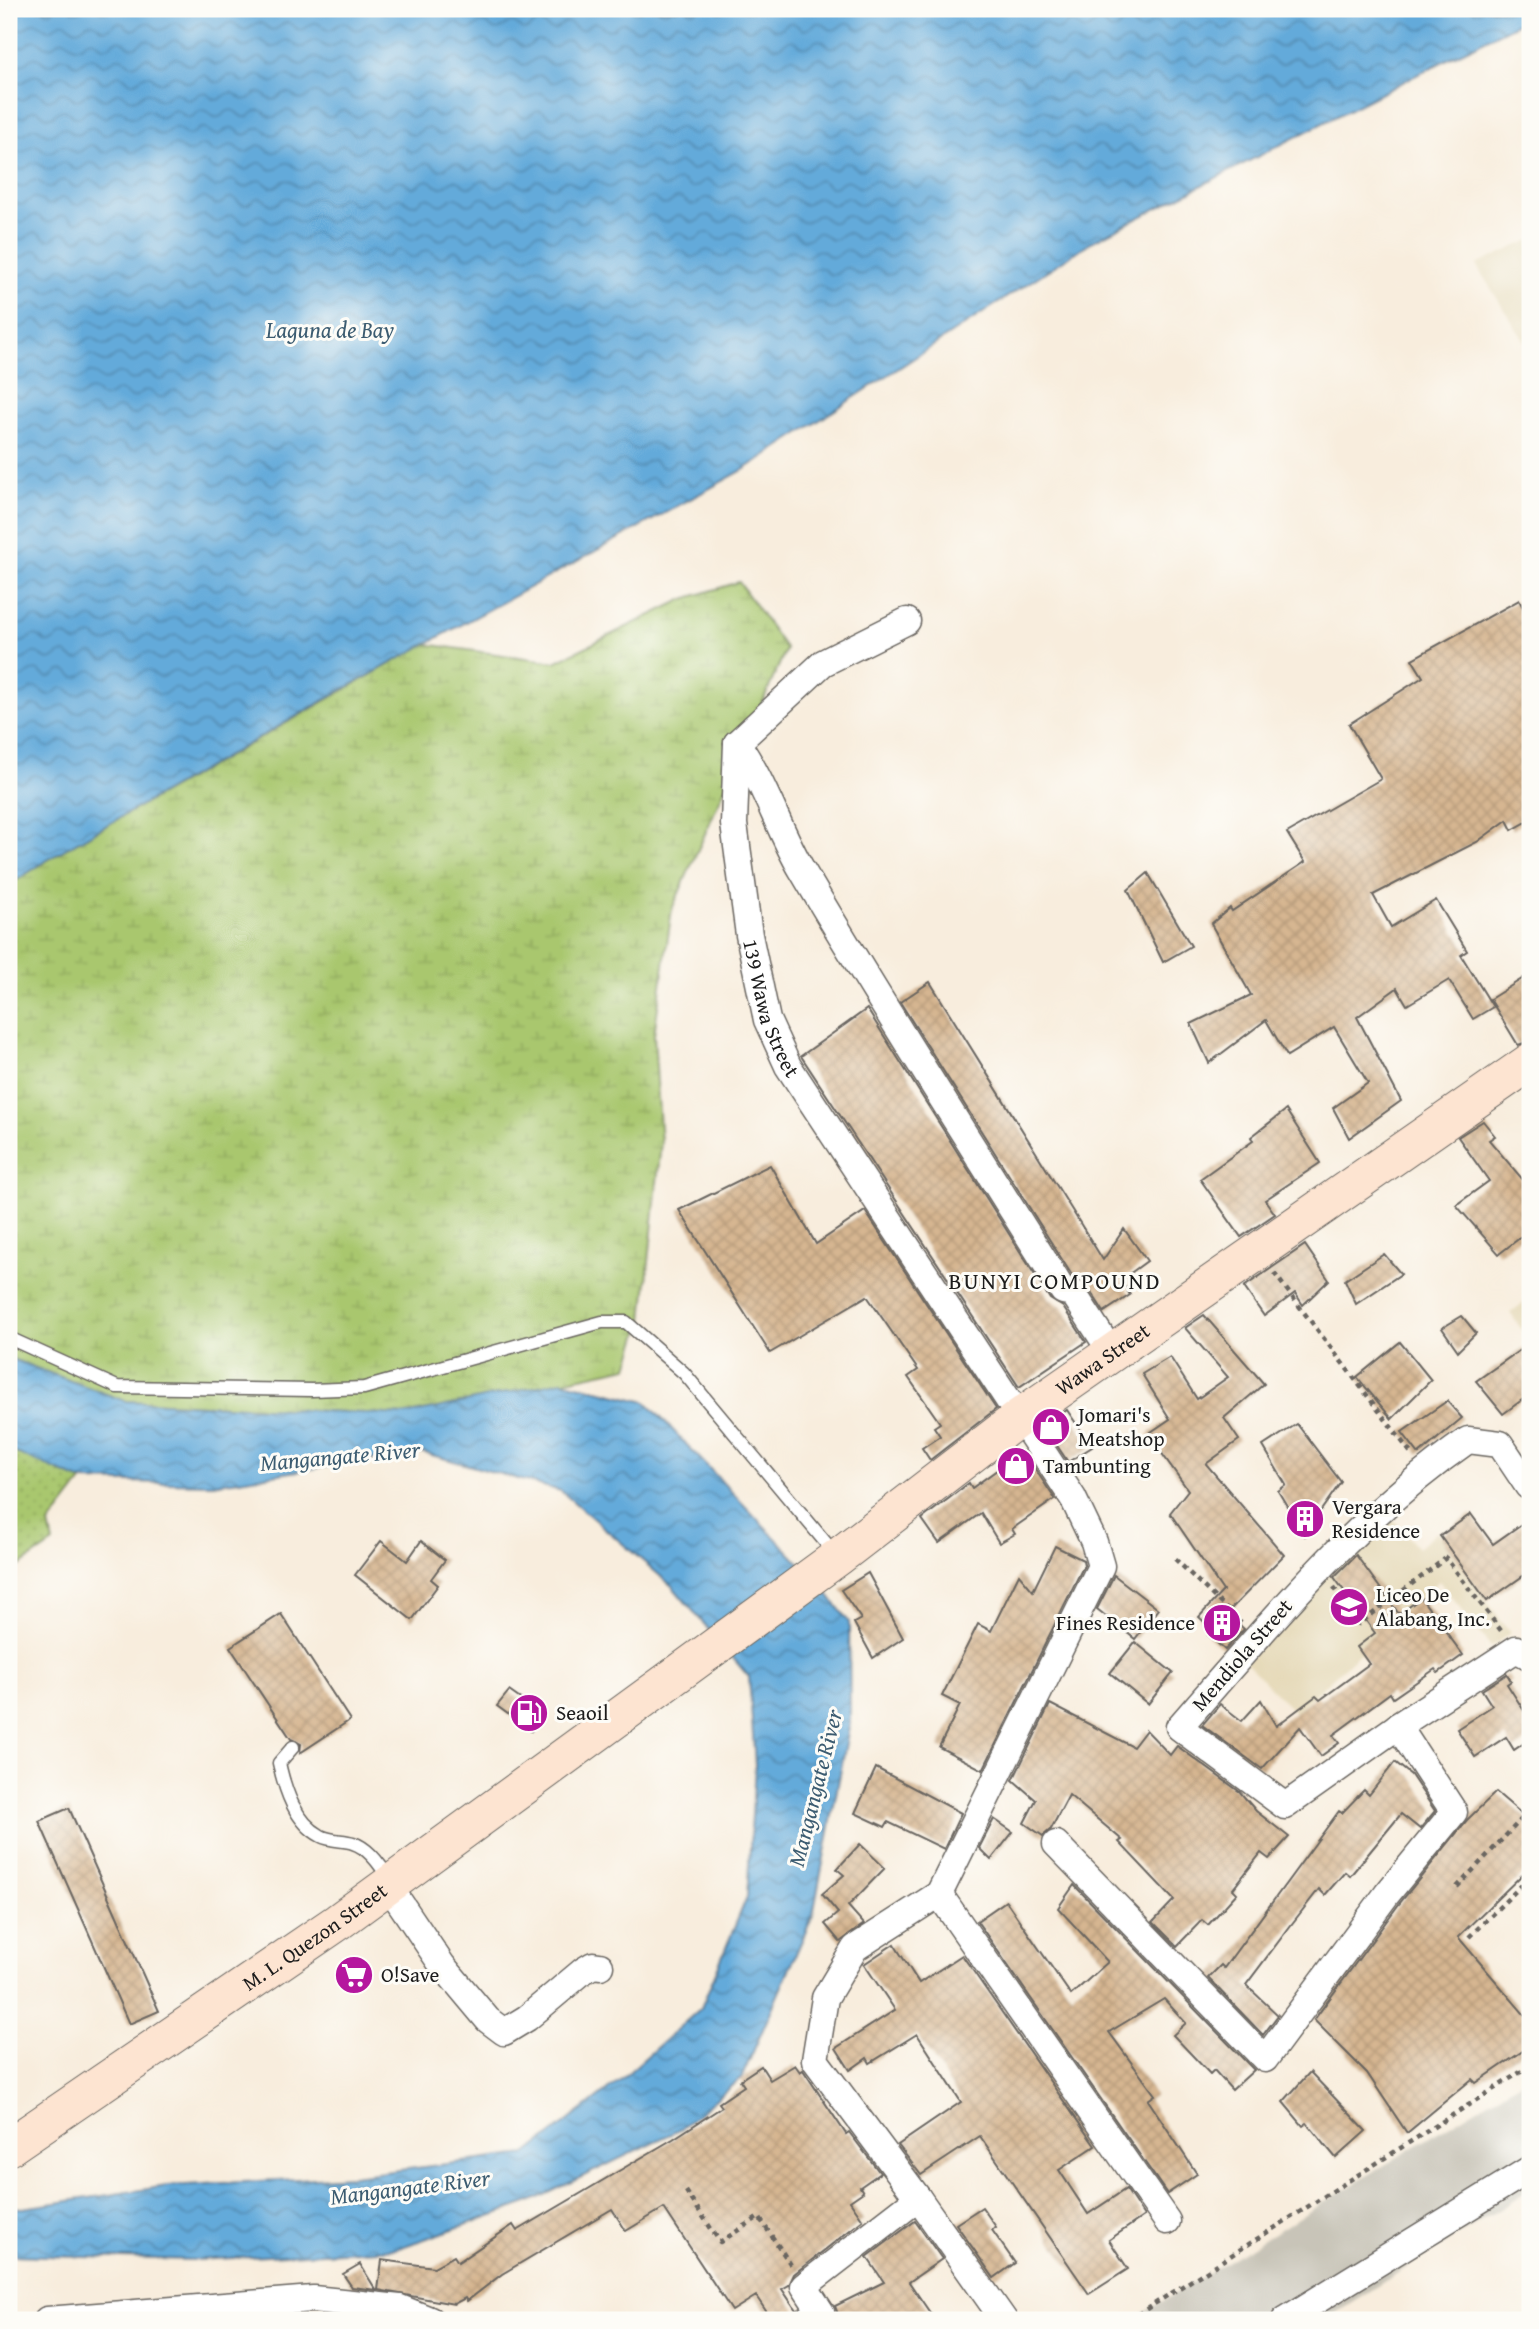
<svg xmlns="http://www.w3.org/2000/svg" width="1539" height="2329" font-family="'Gentium Book Plus',serif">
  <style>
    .built { fill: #e6daba }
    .industrial { fill: #c8c4b8 }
    .grass { fill: url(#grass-dots); stroke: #627245; stroke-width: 2 }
    .wetland { fill: url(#wetland-marsh); stroke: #627245; stroke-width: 2 }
    .water { fill: url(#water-waves); stroke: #40637b; stroke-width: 2 }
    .building { fill: url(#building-cross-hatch) }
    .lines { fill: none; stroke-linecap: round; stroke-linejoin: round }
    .lane-casing { stroke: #696560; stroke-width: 15 }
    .street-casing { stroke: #696560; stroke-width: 29 }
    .secondary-casing { stroke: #696560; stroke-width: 39 }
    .path { stroke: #696560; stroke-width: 4.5; stroke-dasharray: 5 5; stroke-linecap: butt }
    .lane { stroke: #fff; stroke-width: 12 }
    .street { stroke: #fff; stroke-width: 26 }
    .secondary { stroke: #fde4d1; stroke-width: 37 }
    .labels { text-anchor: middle; stroke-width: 6; stroke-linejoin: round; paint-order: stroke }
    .street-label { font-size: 21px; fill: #1c1c1c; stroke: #fdfcf7 }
    .poi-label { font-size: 21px; fill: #1c1c1c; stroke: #fdfcf7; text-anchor: start }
    .water-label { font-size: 23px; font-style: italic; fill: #3c5c71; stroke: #fdfcf7 }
    .neighbourhood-label { font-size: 23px; letter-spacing: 2px; fill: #1c1c1c; stroke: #fdfcf7 }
  </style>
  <defs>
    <pattern id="grass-dots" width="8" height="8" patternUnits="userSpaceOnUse" patternTransform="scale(1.75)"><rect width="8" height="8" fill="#a9c76e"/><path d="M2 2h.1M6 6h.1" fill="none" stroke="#91aa5f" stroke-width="1.8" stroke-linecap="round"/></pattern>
    <pattern id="wetland-marsh" width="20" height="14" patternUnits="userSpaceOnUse" patternTransform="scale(1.75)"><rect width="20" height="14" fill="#a9c76e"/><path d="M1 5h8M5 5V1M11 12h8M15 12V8" fill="none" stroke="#91aa5f"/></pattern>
    <pattern id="water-waves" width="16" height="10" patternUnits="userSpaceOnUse" patternTransform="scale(1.75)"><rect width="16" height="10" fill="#64aada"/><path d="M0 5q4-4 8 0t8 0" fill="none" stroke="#528ab0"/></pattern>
    <pattern id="building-cross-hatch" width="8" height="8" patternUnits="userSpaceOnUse" patternTransform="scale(1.75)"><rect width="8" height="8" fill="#d6b691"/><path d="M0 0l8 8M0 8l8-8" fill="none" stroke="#b79c7c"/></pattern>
  </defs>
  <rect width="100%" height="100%" fill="#fdfcf7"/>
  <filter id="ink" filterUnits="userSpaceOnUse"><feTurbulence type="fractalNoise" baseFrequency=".0143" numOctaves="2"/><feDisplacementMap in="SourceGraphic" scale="14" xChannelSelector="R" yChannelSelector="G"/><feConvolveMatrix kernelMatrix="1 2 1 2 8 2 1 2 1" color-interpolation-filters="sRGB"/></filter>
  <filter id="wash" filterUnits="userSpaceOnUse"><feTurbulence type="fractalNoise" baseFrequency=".00686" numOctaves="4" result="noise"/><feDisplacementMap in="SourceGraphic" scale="28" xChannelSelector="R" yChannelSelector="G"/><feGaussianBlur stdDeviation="1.57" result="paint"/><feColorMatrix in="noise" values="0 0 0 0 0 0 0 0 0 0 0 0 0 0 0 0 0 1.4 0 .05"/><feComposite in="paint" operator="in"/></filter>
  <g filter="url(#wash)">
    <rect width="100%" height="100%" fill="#f8eddd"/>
    <g class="built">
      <polygon points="1530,240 1530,350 1476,265"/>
      <polygon points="1530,1298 1530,1341 1510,1313"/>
      <polygon points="1388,1513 1418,1548 1437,1532 1510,1633 1491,1647 1439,1581 1295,1712 1245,1662"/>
    </g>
    <polygon class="industrial" points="1530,2076 1530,2190 1323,2320 1132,2320"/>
    <polygon class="grass" points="9,1439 94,1466 49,1525 53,1543 9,1573"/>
    <polygon class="wetland" points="739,582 786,649 672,909 654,1035 661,1143 643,1320 628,1367 405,1415 125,1401 9,1358 9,885 60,852 425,644 555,662 684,599"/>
    <g class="water">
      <polygon points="9,9 1530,9 1530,17 1091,242 745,469 337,693 60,852 9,885"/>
      <polygon points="9,1358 125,1401 405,1415 561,1381 646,1402 825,1590 849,1622 850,1722 813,1915 742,2077 679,2130 530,2202 396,2249 196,2260 9,2255 9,2207 23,2208 167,2186 353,2176 526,2154 619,2081 701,2008 747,1897 755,1765 749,1677 672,1586 561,1491 421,1452 213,1484 82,1481 9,1450"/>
    </g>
    <g id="blocks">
      <g class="building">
        <polygon points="1519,600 1530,620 1530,820 1512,830 1507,820 1477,842 1373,895 1391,927 1436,900 1467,951 1461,955 1493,1007 1473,1019 1449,980 1407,1005 1397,988 1357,1017 1401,1101 1349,1138 1333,1108 1368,1083 1334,1027 1287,1056 1266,1020 1209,1063 1191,1024 1251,995 1211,924 1230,908 1232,911 1305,862 1287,833 1381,779 1349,724 1423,677 1412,659"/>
        <polygon points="1148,873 1191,946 1163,962 1128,890"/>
        <polygon points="1530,974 1530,1041 1518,1045 1490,999"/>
        <polygon points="930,982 1103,1260 1124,1229 1147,1261 1121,1280 1130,1295 1104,1312 1086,1284 1073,1277 900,1002"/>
        <polygon points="867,1009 1050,1299 1063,1307 1086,1342 1019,1387 801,1056"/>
        <polygon points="1286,1110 1320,1163 1265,1200 1275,1214 1241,1237 1200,1179 1253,1141 1251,1137"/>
        <polygon points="1483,1121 1495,1136 1489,1140 1530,1188 1530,1230 1499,1254 1456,1205 1489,1181 1458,1137"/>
        <polygon points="770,1165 816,1244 865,1211 996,1409 930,1460 922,1448 940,1436 934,1427 940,1423 908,1377 918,1370 867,1296 770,1353 679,1210"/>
        <polygon points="1305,1245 1329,1280 1303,1305 1295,1293 1264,1316 1244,1287"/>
        <polygon points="1384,1254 1401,1274 1356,1304 1345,1280"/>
        <polygon points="1204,1315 1264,1384 1224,1418 1239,1440 1206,1464 1284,1555 1227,1613 1244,1629 1225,1650 1208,1635 1213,1630 1199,1617 1223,1591 1170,1513 1188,1490 1148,1434 1170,1419 1142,1374 1170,1357 1197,1399 1228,1377 1185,1328"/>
        <polygon points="1462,1316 1476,1333 1458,1351 1442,1328"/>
        <polygon points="1400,1342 1431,1380 1392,1419 1357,1377"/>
        <polygon points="1530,1343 1530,1394 1503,1414 1476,1381"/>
        <polygon points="1447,1401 1462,1418 1419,1454 1402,1432"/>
        <polygon points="1067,1410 1092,1447 1068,1462 1044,1426"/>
        <polygon points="1297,1424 1341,1482 1315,1519 1320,1525 1305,1536 1278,1491 1286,1485 1263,1446"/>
        <polygon points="1023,1451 1055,1499 1012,1529 1015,1534 999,1543 981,1513 939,1543 922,1519 969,1483 972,1488"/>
        <polygon points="1471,1514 1493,1544 1530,1518 1530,1571 1487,1601 1440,1536"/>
        <polygon points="381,1541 407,1561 421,1541 445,1560 431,1579 438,1585 412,1620 355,1575"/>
        <polygon points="1055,1546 1083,1560 1084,1565 983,1770 939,1747 960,1705 942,1696 978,1624 991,1631 1019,1574 1033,1591"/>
        <polygon points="1356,1555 1399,1614 1421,1598 1463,1655 1438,1673 1435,1669 1393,1698 1390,1693 1333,1735 1339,1743 1321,1756 1300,1727 1262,1769 1202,1725 1220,1704 1242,1721 1261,1700 1276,1726 1316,1696 1320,1700 1369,1664 1357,1647 1375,1633 1334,1577"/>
        <polygon points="868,1573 903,1638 873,1658 854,1623 861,1619 841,1590"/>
        <polygon points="1114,1575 1158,1609 1135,1639 1097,1609"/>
        <polygon points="281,1614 350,1720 300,1753 301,1744 291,1739 230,1647"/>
        <polygon points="1135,1642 1173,1673 1148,1704 1110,1673"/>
        <polygon points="1507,1674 1511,1681 1507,1684 1530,1720 1530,1739 1514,1750 1506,1737 1475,1757 1457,1729 1492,1706 1482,1690"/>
        <polygon points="509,1691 543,1715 531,1731 497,1706"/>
        <polygon points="1050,1704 1133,1747 1146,1730 1170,1755 1177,1746 1240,1792 1256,1811 1289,1837 1269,1859 1261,1853 1233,1889 1237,1893 1208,1925 1202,1920 1177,1946 1153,1922 1174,1900 1119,1842 1122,1840 1069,1795 1051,1829 1043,1836 1024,1823 1036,1800 1013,1780"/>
        <polygon points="1395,1762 1411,1775 1435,1811 1420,1829 1401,1814 1350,1876 1345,1872 1325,1895 1319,1889 1291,1925 1246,1985 1278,2015 1263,2035 1208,1978 1221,1965 1224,1968 1339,1811 1342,1813 1364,1790 1369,1795"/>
        <polygon points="876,1768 961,1813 944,1849 888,1822 885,1827 855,1813"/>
        <polygon points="1496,1792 1530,1821 1530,1867 1458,1937 1530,2021 1530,2046 1476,2083 1472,2079 1407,2133 1367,2073 1314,2020 1399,1904 1467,1820"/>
        <polygon points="69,1808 159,2011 129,2024 39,1821"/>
        <polygon points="994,1819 1013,1832 991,1860 979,1848"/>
        <polygon points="860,1844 885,1868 848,1906 864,1924 840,1942 825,1924 838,1913 822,1894 844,1875 837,1869"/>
        <polygon points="1074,1885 1254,2070 1232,2090 1214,2070 1210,2074 1173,2035 1186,2023 1164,1999 1109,2032 1155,2095 1148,2100 1197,2174 1167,2194 977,1921 1006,1901 1071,1995 1108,1962 1058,1908"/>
        <polygon points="894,1944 919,1983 962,1955 1095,2146 1059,2170 1088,2214 1126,2189 1144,2216 1109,2240 1128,2269 1089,2294 980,2136 921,2175 898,2145 961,2102 917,2034 870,2063 867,2058 850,2070 836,2048 895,2010 864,1964"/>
        <polygon points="795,2065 800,2072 803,2070 846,2134 849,2132 880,2173 860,2187 863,2192 850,2201 863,2220 794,2274 789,2285 782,2289 796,2310 791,2320 772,2320 756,2296 732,2311 664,2208 626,2231 612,2209 502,2274 467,2301 465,2298 454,2304 378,2290 382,2260 434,2267 454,2256 458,2262 513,2225 517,2231 673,2139 722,2107 719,2103 744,2086 740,2080 761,2066 770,2080"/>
        <polygon points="1310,2072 1366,2131 1336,2158 1307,2123 1303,2126 1283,2102"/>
        <polygon points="982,2207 996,2227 992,2230 1015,2263 994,2278 956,2224"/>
        <polygon points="915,2221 942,2259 909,2282 935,2320 840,2320 835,2306 884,2282 867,2257"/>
        <polygon points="360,2264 376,2290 352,2287 343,2274"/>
      </g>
    </g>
  </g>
  <g filter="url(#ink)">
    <use href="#blocks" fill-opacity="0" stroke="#696560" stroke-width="2"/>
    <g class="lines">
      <g class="lane-casing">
        <g id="lane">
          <polyline points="9,1338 117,1387 312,1390 364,1388 602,1322 626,1322 684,1373 836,1555"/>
          <path d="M 293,1747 L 279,1763 C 285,1790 295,1822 321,1836 C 330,1841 343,1840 353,1843 C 369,1848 382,1867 390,1881"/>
        </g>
      </g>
      <g class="street-casing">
        <g id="street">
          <path id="s1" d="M 907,621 L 823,663 L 737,743 L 734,824 L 749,935 L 767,1020 L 788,1066 L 1073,1498 L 1094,1542 L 1101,1566 L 939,1894 L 855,1948 L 825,1998 L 815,2060 L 918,2198 L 1004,2320"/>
          <path d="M 737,743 C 765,783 778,829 802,870 C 886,1013 976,1151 1063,1291 L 1073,1293 L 1112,1353"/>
          <path d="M 1528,1486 L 1500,1444 L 1468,1440 C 1355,1518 1269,1624 1179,1727 L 1285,1806 L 1398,1726 L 1516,1649 L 1530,1657"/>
          <polyline points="1056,1844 1265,2059 1387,1894 1454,1812 1398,1726"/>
          <polyline points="388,1885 442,1965 488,2020 504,2032 527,2018 583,1971 593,1965 600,1966"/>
          <polyline points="939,1894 1167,2221"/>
          <polyline points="47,2320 313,2299 400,2308 430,2320"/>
          <polyline points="807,2320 821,2312 804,2286 918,2198"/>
          <polyline points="1285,2320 1530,2169"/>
        </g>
      </g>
      <g class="secondary-casing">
        <g id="secondary">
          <path id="s2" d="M 9,2147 L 338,1922 L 838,1557 L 1020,1417 L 1530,1062"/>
        </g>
      </g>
      <g class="path">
        <polyline points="1274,1273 1411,1453"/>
        <polyline points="1175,1559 1241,1623"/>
        <polyline points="1334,1587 1359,1624 1446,1558 1502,1632"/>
        <polyline points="1457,1887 1530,1810"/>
        <polyline points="1469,1937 1530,1877"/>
        <polyline points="686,2191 720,2242 759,2217 793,2268"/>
        <polyline points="1129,2320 1530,2066"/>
      </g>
      <use href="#lane" class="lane"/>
      <use href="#street" class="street"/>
      <use href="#secondary" class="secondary"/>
    </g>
  </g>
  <defs>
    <g id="shop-disc" transform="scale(2.0125)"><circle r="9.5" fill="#b5179e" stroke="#fdfcf7"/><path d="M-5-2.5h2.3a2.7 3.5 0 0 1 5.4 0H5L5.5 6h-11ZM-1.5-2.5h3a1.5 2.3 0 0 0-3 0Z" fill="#fff"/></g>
    <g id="building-disc" transform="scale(2.0125)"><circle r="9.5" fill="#b5179e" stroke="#fdfcf7"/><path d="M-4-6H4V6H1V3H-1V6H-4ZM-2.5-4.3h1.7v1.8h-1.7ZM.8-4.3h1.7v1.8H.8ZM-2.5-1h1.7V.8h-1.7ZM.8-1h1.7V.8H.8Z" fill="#fff"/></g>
    <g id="school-disc" transform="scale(2.0125)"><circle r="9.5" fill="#b5179e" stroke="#fdfcf7"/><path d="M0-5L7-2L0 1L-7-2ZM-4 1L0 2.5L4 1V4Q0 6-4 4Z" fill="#fff"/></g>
    <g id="fuel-disc" transform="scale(2.0125)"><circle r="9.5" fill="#b5179e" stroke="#fdfcf7"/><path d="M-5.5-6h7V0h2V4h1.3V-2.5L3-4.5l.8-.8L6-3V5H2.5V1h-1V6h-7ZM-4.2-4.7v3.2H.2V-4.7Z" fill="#fff"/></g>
    <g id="supermarket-disc" transform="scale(2.0125)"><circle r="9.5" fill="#b5179e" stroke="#fdfcf7"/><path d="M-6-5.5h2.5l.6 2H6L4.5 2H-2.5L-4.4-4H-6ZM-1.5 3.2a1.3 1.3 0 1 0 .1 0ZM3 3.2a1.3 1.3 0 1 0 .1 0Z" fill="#fff"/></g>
  </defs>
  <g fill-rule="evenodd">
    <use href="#shop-disc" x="1051" y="1427"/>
    <use href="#shop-disc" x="1016" y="1466"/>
    <use href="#building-disc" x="1305" y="1519"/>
    <use href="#school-disc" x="1349" y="1607"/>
    <use href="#building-disc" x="1222" y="1623"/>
    <use href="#fuel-disc" x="529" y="1713"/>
    <use href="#supermarket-disc" x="354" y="1975"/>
  </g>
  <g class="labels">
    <g class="street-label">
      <text dy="7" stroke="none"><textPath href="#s1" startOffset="481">139 Wawa Street</textPath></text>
      <text dy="7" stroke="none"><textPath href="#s2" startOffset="1348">Wawa Street</textPath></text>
      <text transform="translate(1242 1655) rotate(-49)" y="7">Mendiola Street</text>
      <text dy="7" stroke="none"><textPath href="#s2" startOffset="371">M. L. Quezon Street</textPath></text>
    </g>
    <g class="poi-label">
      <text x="1078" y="1422">Jomari's<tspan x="1078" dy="24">Meatshop</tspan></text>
      <text x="1043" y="1473">Tambunting</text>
      <text x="1332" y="1514">Vergara<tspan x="1332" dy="24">Residence</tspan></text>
      <text x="1376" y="1602">Liceo De<tspan x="1376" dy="24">Alabang, Inc.</tspan></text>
      <text x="1195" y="1630" text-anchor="end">Fines Residence</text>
      <text x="556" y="1720">Seaoil</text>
      <text x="381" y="1982">O!Save</text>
    </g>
    <g class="water-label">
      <text x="330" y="338">Laguna de Bay</text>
      <text transform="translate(340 1456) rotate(-5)" y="8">Mangangate River</text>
      <text transform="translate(815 1788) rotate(-76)" y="8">Mangangate River</text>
      <text transform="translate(410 2187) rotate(-7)" y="8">Mangangate River</text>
    </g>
    <g class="neighbourhood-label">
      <text x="1055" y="1289">BUNYI COMPOUND</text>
    </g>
  </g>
  <rect width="1539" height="2329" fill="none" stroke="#fdfcf7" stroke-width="35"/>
</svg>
